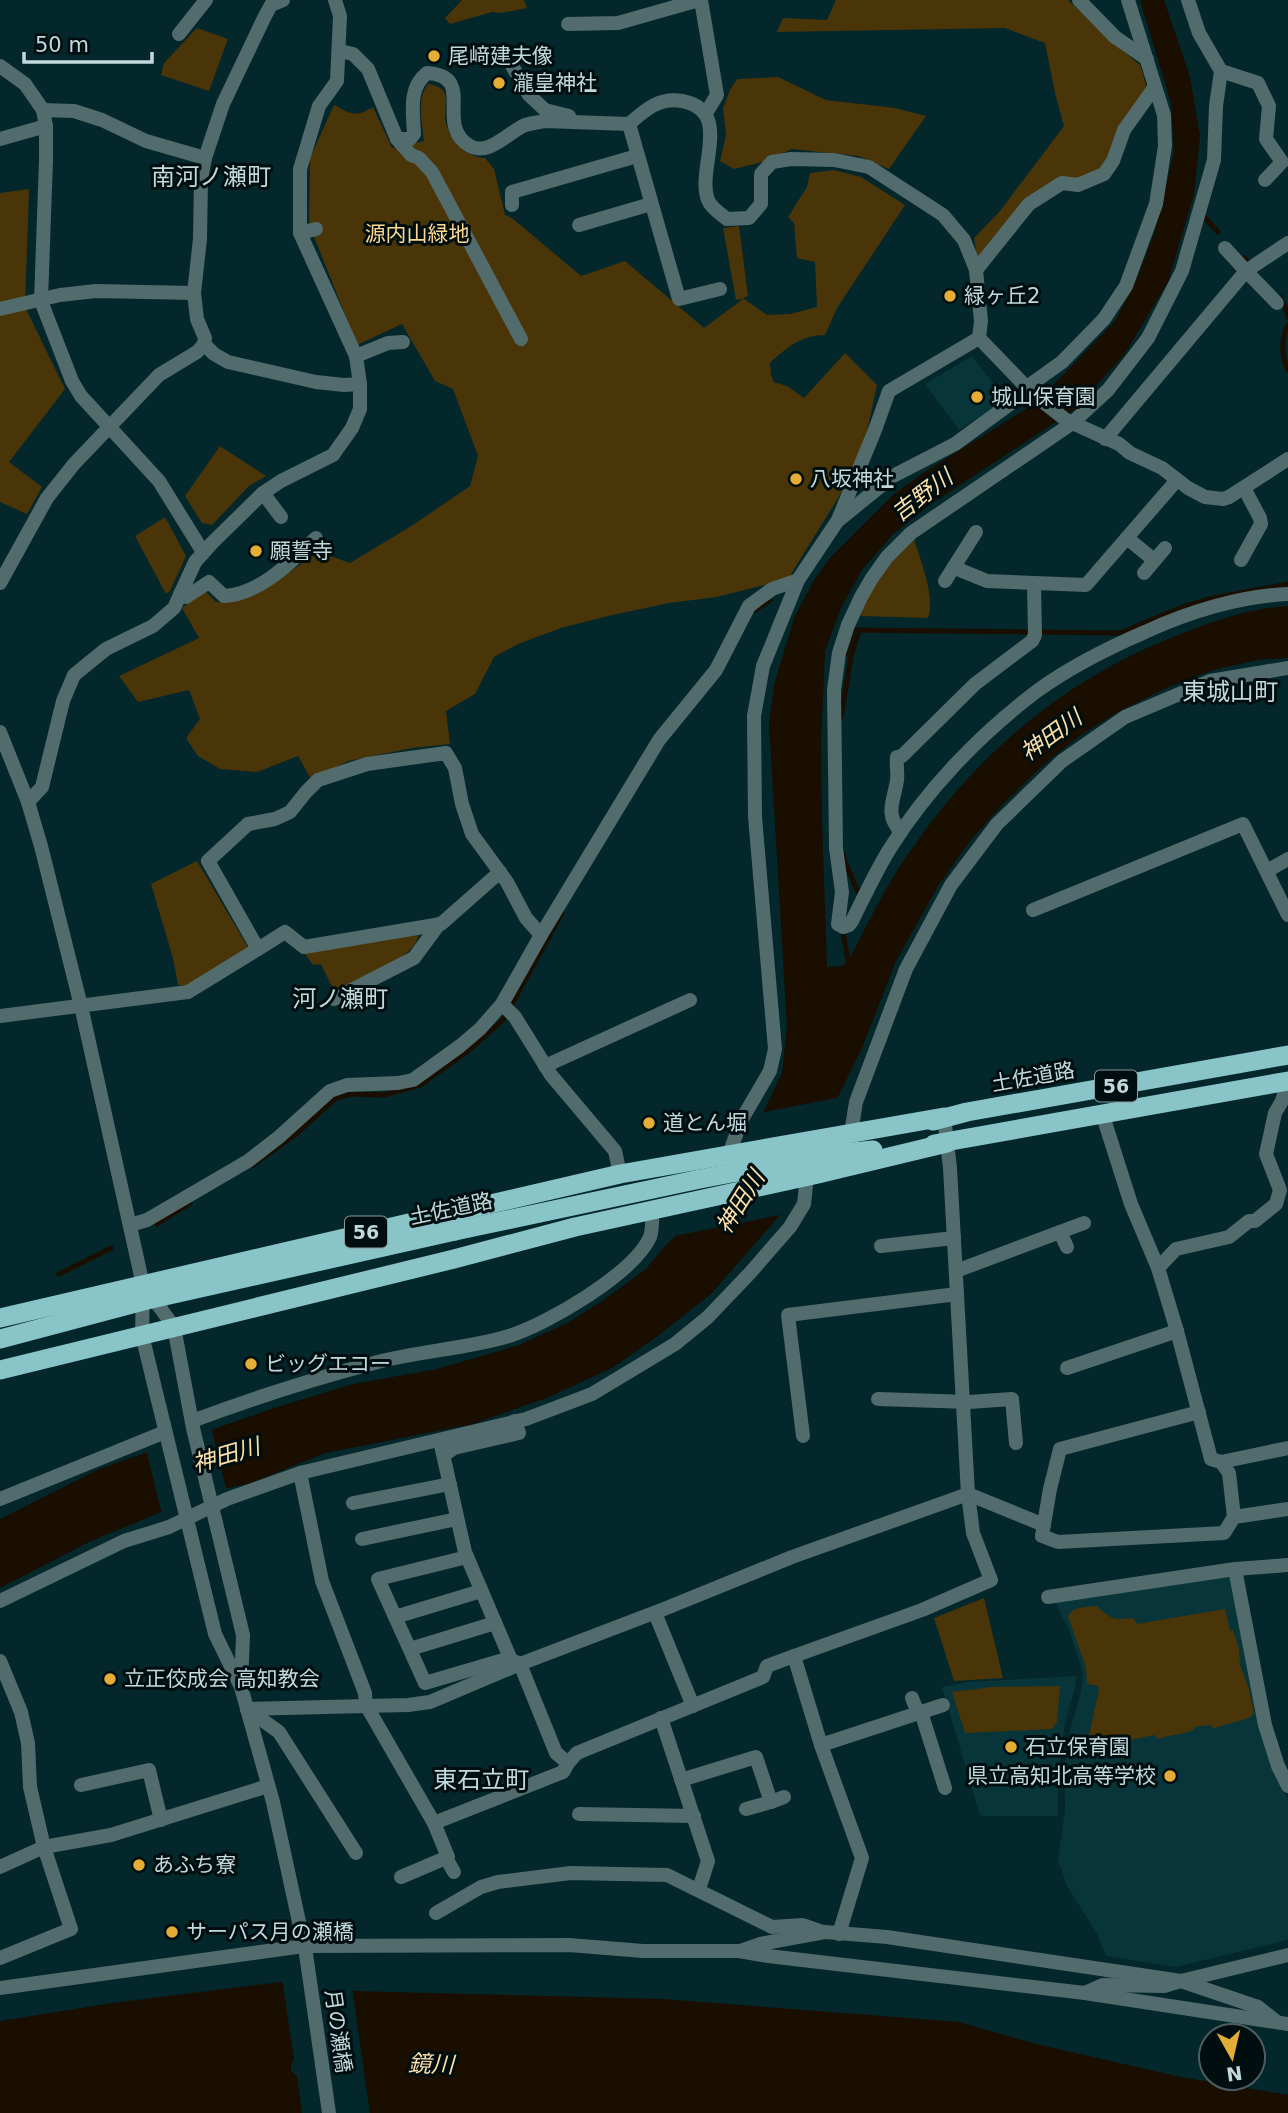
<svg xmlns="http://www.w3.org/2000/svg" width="1288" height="2113" font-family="'DejaVu Sans','Noto Sans JP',sans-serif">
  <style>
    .built { fill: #083539 }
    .green { fill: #4a3508 }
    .water { fill: #190e00 }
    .pier { fill: #03272a }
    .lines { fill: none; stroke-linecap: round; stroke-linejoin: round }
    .stream { stroke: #190e00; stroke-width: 5 }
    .minor { stroke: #526b6d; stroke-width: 14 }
    .tertiary { stroke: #526b6d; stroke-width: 14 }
    .trunk { stroke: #89c4c9; stroke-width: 19 }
    .trunk-bridge { stroke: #89c4c9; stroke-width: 19 }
    .poi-dot { fill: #e4ad35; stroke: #000e10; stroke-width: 2.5 }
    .labels { text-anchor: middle; stroke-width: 6; stroke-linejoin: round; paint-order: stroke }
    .shield { fill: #000e10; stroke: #889c9f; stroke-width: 2 }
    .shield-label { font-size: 19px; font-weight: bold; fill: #c2d9dc }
    .poi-label { font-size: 21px; fill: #c2d9dc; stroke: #000e10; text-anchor: start }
    .park-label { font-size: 21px; fill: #fcd792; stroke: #000e10 }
    .street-label { font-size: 21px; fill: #c2d9dc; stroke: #000e10 }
    .water-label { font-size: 23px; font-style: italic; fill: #fcdfa9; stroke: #000e10 }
    .quarter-label { font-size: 24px; fill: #c2d9dc; stroke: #000e10 }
  </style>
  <rect width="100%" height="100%" fill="#03272a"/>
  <g class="built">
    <polygon points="972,356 1008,401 959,430 925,384"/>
    <polygon points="1230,1575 1273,1769 1288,1800 1288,1940 1176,1967 1106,1956 1096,1932 1067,1886 1058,1859 1065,1808 1064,1767 1071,1727 1081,1691 1083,1673 1069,1630 1054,1600"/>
    <polygon points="1076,1676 1075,1688 1065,1723 1058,1772 1058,1816 980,1816 942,1687 967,1682"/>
  </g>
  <g class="green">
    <polygon points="462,0 524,0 527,8 501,13 492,12 450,24 445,18"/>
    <polygon points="836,0 1068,0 1111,41 1140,65 1147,88 1101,171 1079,182 1062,179 978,263 974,238 1000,211 1064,126 1055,93 1045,43 1005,28 777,32 783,18 827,20"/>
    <polygon points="197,28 228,39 209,91 161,75 164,63"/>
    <polygon points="778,77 826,100 895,108 926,116 889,169 858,156 792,149 762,162 734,169 720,161 726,135 723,108 730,90 737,79"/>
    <path d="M 428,84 C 456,88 442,106 446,123 C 451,142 466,157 485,158 L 494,169 L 505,215 L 512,218 L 581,276 L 625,261 L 704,328 L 743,299 L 736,300 L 723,228 L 739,226 L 748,296 L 743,298 L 767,315 L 790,314 L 817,307 L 815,262 L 797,258 L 794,223 L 788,217 L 807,187 L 810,173 L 834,170 L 861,177 L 905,205 L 837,308 L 825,335 C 802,335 787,347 770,363 L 771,375 L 774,382 L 787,386 L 804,398 L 845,353 L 877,385 L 868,427 L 854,472 L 788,579 L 717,597 L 669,603 L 612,615 L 561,628 L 518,644 L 494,657 L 475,694 L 446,711 L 450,744 L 412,748 L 348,761 L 311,779 L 298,756 L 257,772 L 220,769 L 198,756 L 186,738 L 200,719 L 189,690 L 138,702 L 119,676 L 199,638 L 182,608 L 205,591 L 216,602 C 251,604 290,570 319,552 L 350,563 L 413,525 L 470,486 L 478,456 L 453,389 L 435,381 L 402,324 L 357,345 L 309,224 L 310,158 L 334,105 C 351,114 355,118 373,107 L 392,148 L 424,141 C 422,123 416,99 428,84 Z"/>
    <polygon points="29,189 25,307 65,389 9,462 42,487 27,514 0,502 0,193"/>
    <polygon points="220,446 266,476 249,486 212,525 202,523 185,496"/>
    <polygon points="165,517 186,556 170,591 166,594 135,536"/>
    <path d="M 914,539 C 920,559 936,598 928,618 L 861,616 L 860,605 L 892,561 Z"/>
    <polygon points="197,861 249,949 190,986 178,985 173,958 151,884"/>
    <path d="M 419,933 C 417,959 356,982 335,993 L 321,964 L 313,965 L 303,951 Z"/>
    <polygon points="984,1598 1003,1678 954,1681 934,1618"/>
    <path d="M 1097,1606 C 1111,1620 1114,1620 1133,1618 L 1137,1624 L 1225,1609 L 1230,1631 L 1233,1630 L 1239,1649 L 1240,1665 L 1249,1689 L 1254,1713 L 1249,1718 L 1214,1728 L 1210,1725 L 1194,1727 L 1194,1730 C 1182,1735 1170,1734 1159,1739 L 1154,1735 L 1084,1750 L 1082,1744 L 1088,1739 L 1099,1690 L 1098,1686 L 1087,1684 L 1086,1668 L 1068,1616 C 1074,1606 1087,1607 1097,1606 Z"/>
    <polygon points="1060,1686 1057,1722 1052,1729 965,1733 952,1692 992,1687"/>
  </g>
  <g class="water">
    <path d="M 1140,0 L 1164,0 L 1190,77 L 1200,136 L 1194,194 L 1168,282 L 1124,355 L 1074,410 L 928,506 L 892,535 L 862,570 L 841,608 L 825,651 L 821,742 L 822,822 L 827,967 L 842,966 L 849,959 C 865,930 879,899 897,871 C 904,859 913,848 921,836 C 985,747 1073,675 1176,636 C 1211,622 1249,608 1288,606 L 1288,658 L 1258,660 L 1213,670 L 1169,687 L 1123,709 L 1078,737 L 1042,766 L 1003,804 L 970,841 L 938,886 L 896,961 L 862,1048 L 780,1215 L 711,1294 L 655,1338 L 612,1368 L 549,1397 L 473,1424 L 325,1453 L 251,1483 L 228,1488 L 159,1513 L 89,1542 L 0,1588 L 0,1519 L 99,1469 L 274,1408 L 353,1384 L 437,1369 L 519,1345 L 569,1322 L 605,1299 L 646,1269 L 664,1247 L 691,1221 L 739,1164 L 782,1073 L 787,1027 L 769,723 L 774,685 L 794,618 L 814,580 L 830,558 L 894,494 L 926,471 L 1031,406 L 1068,370 L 1115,321 L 1135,282 L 1154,234 L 1174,152 L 1171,103 Z"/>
    <polygon points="280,1982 352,1991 663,1999 959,2022 1036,2044 1181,2077 1288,2095 1288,2113 0,2113 0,2021 112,2003"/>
  </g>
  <g class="pier">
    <polygon points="841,1097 785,1214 669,1237 727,1179 759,1113"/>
    <polygon points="211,1426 227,1492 162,1515 146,1449"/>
    <polygon points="282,1979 352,1987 370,2113 302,2113 297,2076 291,2071 291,2065 294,2059"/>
  </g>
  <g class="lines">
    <g class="stream">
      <polyline points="1204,217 1218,232"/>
      <polyline points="1244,258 1250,263"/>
      <polyline points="1280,297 1286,308 1288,317"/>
      <path d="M 1288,325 C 1281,339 1281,356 1288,370"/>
      <polyline points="755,610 770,600"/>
      <polyline points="846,654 853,630 1120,633 1180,608 1209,599 1288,584"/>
      <polyline points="841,717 851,656 859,630"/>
      <polyline points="843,853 845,862 858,892"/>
      <polyline points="843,933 849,964"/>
      <polyline points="253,1165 296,1134 336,1098 352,1094 384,1095 420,1085 468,1051 503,1020 562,913"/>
      <polyline points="157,1224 190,1203"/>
      <polyline points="59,1274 111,1248"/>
    </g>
    <g class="minor">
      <polyline points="701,0 717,95 706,113"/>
      <polyline points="1079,0 1115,37 1147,59"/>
      <path d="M 1188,0 L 1199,33 L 1221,71 L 1216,106 L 1214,160 L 1182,271 L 1148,338 L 1108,390 L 1071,424 L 911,533 L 887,557 L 872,578 L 861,597 L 848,625 L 839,653 L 834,690 L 836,848 L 842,892 L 838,924 L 843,927 L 849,925 L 852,921 C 864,897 875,873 889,850 C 927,789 980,734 1037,691 C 1070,667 1108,648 1145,632 C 1188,612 1240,596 1288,594"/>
      <polyline points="568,24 618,23 699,0"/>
      <polyline points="179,34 206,0"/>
      <polyline points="340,51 353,54 368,69 397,139 411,155 419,158 432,172 521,339"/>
      <polyline points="507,57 529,95 545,110 569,116"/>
      <polyline points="0,66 25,84 43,110 46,126 46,160 41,301 72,381 81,396 159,481 203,552"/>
      <polyline points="1221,71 1258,83 1269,106 1266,139 1282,162 1265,180"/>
      <polyline points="43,110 74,111 102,120 146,141 205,158"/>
      <polyline points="629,124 679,299 720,289"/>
      <polyline points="0,139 46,126"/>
      <path d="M 397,139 L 410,139 L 414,134 C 413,112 408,88 427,73 C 478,76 433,125 470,146 C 488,156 507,134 523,126 C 529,123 537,123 544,121 L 629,124 C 645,110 659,97 682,101 C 734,111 696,168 708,200 C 711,208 721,214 727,219 L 749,218 L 761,204 L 761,174 L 772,162 L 791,159 L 834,160 L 869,167 L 943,215 L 964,240 L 976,270 L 981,321 L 979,338"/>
      <polyline points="512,205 512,192 637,156"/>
      <polyline points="579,225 651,204"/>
      <polyline points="300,233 316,229"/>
      <polyline points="1225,248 1246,271 1288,243"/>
      <polyline points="976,270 1029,204 1062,183 1078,185 1104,174 1113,161 1124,130 1154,88"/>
      <polyline points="0,309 60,295 96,291 194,293 200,239 201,179 205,158 223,104 265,16 271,5 283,0"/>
      <polyline points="979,338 1033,394 1066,420 1119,444 1130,453 1162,468 1188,488 1205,497 1223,499 1229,497 1288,459"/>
      <polyline points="204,344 214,354 228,362 316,382 344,385 360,384"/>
      <polyline points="356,356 388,343 403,342"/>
      <polyline points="1027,387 1062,362 1104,319 1126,286 1156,204 1165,146 1164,115 1128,0"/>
      <polyline points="1105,439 1246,271 1277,303"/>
      <polyline points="263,493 281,517"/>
      <polyline points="840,519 893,476 955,444 1029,390"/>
      <polyline points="1127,538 1154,560"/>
      <polyline points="1241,560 1261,524 1260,518 1244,488"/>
      <polyline points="955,568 987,581 1086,585 1177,480"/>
      <polyline points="1144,573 1165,548"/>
      <polyline points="945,581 976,532"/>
      <polyline points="0,583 47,498 74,464 159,375 197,352 204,344 205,338 197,319 194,293"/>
      <path d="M 180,594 L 186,597 L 209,582 L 224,596 C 260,594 291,562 316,538"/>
      <polyline points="28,802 42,787 63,701 74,675 106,649 153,626 174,608 195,562 212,543 263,493 281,481 333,455 352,428 360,409 360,384 356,356 300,233 300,169 319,106 337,81 340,16 335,0"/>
      <path d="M 901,832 C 884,813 894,802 897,780 C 898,772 896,765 897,757 L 902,756 L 975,684 L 1032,641 L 1035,635 L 1034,584"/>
      <polyline points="1267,871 1288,859"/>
      <polyline points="1033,910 1243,824 1288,915"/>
      <polyline points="258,949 285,932 304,947 441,924 500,872"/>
      <polyline points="334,999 414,958 439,924"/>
      <polyline points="502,1004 515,1017 551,1075 615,1151 620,1174"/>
      <polyline points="0,1016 188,992 258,949 208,861 248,824 275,819 290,812 306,792 318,780 367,764 446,753 455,768 462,804 472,834 507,882 526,918 541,935"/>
      <polyline points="545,1066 690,1000"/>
      <polyline points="1288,1081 1282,1101 1275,1113 1266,1154 1280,1190 1276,1204 1255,1221 1249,1221 1229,1237 1176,1249 1158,1268 1177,1331 1211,1459 1221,1462 1288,1448"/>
      <polyline points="1102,1113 1131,1204 1158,1268"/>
      <polyline points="851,1133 856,1102 906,969 951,885 997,824 1062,761 1125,717 1210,681 1288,668"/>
      <polyline points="729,1154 742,1119 770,1071 775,1049 755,817 754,716 763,666 798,580 838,520 875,430 889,391 979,338"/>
      <polyline points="130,1225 147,1220 248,1161 279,1137 330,1091 347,1085 398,1083 413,1080 460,1046 480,1029 502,1004 541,935 659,740 716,670 749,606 772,589 798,580"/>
      <polyline points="1060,1232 1067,1247"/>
      <polyline points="881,1246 954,1238"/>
      <polyline points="956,1271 1084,1223"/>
      <polyline points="1067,1368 1177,1331"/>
      <polyline points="878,1399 969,1402 1012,1399 1016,1443"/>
      <polyline points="1199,1412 1060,1449 1050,1489 1042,1536 1058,1542 1224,1533 1234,1517 1288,1509"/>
      <path d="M 192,1421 C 251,1399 313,1379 374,1363 C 418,1351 466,1349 509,1336 C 548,1324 634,1273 650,1237 C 653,1229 652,1219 652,1210"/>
      <polyline points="803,1436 788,1315 957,1294"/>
      <polyline points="440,1441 465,1552 511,1660 520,1664 556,1753 568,1763 577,1753 763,1677 767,1666 794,1656 821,1745 862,1858 839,1934"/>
      <polyline points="444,1455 454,1448 519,1433 515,1421"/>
      <polyline points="1221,1462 1229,1473 1234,1517"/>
      <polyline points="300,1473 322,1581 365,1693 366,1705 434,1823 563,1772 568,1763"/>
      <polyline points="0,1499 165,1432"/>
      <polyline points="353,1503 450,1484"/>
      <polyline points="362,1539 457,1519"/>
      <polyline points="467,1557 378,1579 425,1683 510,1658"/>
      <polyline points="1288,1565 1235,1569 1265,1725 1278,1766 1288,1786"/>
      <polyline points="1048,1597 1235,1569"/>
      <polyline points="0,1601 124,1541 169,1527 227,1499 300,1473 526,1419 592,1394 675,1344 708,1317 750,1273 790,1227 804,1204 807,1176"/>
      <polyline points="655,1613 693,1706"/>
      <polyline points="395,1617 481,1591"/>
      <polyline points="410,1649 495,1623"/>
      <polyline points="794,1656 922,1610 991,1580 973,1533 968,1494 950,1168 944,1117"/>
      <polyline points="0,1661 21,1712 28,1743 30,1787 44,1847 71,1929 0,1958"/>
      <polyline points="912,1698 918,1713"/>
      <polyline points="247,1709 408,1705 430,1702 520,1664 664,1609 792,1557 968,1494 1044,1525"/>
      <polyline points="247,1709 279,1732 356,1853"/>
      <polyline points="921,1712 945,1788"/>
      <polyline points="661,1718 708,1861 699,1889"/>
      <polyline points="821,1745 943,1705"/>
      <polyline points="681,1780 756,1757 771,1802 746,1809"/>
      <polyline points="81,1785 149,1770 161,1820"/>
      <polyline points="771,1802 784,1797"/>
      <polyline points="579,1814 694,1816"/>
      <polyline points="446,1858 454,1872"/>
      <polyline points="0,1867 44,1847 111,1835 268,1786"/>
      <polyline points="401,1877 448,1857 434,1823"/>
      <polyline points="436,1913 481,1887 498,1882 571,1873 667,1875 772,1927 803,1925 823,1932"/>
      <polyline points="740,1951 760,1944 825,1932 887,1937 1181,1981 1288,1955"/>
      <polyline points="0,1988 304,1946 569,1945 643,1951 739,1951 768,1956 1085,1993 1288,2024"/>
      <polyline points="1085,1993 1103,1985 1164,1986 1181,1981 1258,2007 1277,2022"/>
    </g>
    <g class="tertiary">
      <polyline points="0,732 28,802 41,846 81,1006 143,1285 142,1335 215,1634 241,1687 273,1802 306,1954 329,2113"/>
      <polyline points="148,1291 174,1327 193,1428 243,1635 241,1686"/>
    </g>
    <g class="trunk">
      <polyline points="933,1121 967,1112 1288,1055"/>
      <polyline points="934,1144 1288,1081"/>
      <polyline points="455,1231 700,1179 832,1154 873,1150"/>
      <polyline points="0,1318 620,1174 944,1117"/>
      <polyline points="0,1370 454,1259 575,1227 818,1174 947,1143"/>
    </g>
    <polyline class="trunk-bridge" points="0,1339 147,1300 455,1231"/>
  </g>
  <g class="poi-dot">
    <circle cx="434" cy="56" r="7"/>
    <circle cx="499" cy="83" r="7"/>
    <circle cx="950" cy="296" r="7"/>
    <circle cx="977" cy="397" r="7"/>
    <circle cx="796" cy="479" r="7"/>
    <circle cx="256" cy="551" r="7"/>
    <circle cx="649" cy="1123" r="7"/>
    <circle cx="251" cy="1364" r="7"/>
    <circle cx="110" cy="1679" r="7"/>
    <circle cx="1011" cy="1747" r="7"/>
    <circle cx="1170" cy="1776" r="7"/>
    <circle cx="139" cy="1865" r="7"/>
    <circle cx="172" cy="1932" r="7"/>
  </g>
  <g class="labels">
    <g class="shield">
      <rect x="1095" y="1070.5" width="42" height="31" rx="5"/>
      <rect x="345" y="1216.5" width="42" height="31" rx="5"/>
    </g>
    <g class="shield-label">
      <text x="1116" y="1093">56</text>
      <text x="366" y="1239">56</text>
    </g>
    <g class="poi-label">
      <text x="448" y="63">尾﨑建夫像</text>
      <text x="513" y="90">瀧皇神社</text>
      <text x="964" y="303">緑ヶ丘2</text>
      <text x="991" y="404">城山保育園</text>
      <text x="810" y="486">八坂神社</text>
      <text x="270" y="558">願誓寺</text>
      <text x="663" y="1130">道とん堀</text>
      <text x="265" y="1371">ビッグエコー</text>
      <text x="124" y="1686">立正佼成会 高知教会</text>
      <text x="1025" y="1754">石立保育園</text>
      <text x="1156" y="1783" text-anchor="end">県立高知北高等学校</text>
      <text x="153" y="1872">あふち寮</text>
      <text x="186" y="1939">サーパス月の瀬橋</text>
    </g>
    <g class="park-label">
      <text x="417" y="241">源内山緑地</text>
    </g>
    <g class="street-label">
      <text transform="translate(1033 1077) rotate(-10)" y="7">土佐道路</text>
      <text transform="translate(451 1209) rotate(-12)" y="7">土佐道路</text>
      <text transform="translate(338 2031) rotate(82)" y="7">月の瀬橋</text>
    </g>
    <g class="water-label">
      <text transform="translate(922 495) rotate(-37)" y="8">吉野川</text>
      <text transform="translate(1051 735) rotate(-36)" y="8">神田川</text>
      <text transform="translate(740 1202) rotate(-58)" y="8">神田川</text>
      <text transform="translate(226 1455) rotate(-16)" y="8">神田川</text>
      <text transform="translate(431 2064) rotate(2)" y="8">鏡川</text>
    </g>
    <g class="quarter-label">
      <text x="211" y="185">南河ノ瀬町</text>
      <text x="1230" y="700">東城山町</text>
      <text x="340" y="1007">河ノ瀬町</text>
      <text x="481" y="1788">東石立町</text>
    </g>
  </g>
  <g transform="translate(1232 2057) rotate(172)"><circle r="33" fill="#000e10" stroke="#4e5f62" stroke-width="2"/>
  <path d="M0-5L12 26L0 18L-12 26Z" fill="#e4ad35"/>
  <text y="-10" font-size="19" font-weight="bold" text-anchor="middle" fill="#c2d9dc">N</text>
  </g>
  <path d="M24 52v10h128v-10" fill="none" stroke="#c2d9dc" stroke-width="3.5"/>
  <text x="35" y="52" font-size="21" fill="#c2d9dc" stroke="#000e10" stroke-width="5" paint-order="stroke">50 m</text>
</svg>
